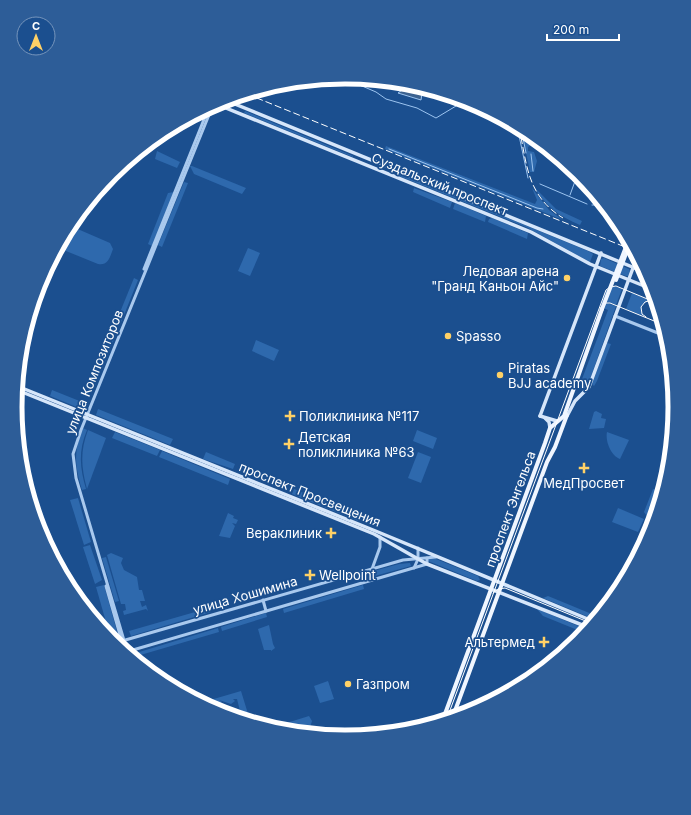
<svg xmlns="http://www.w3.org/2000/svg" width="691" height="815" font-family="Inter,sans-serif">
  <style>
    .green { fill: #2e69ad }
    .water { fill: #3c6290; stroke: #9cc4f0 }
    .lines { fill: none; stroke-linecap: round; stroke-linejoin: round }
    .stream { stroke: #9cc4f0; stroke-width: 1 }
    .tertiary { stroke: #a9c9ee; stroke-width: 3 }
    .secondary { stroke: #d6e6fa; stroke-width: 3.5 }
    .primary { stroke: #f0f6ff; stroke-width: 4 }
    .tram { stroke: #fff; stroke-width: 1 }
    .rail { stroke: #fff; stroke-width: 1; stroke-dasharray: 7 3; stroke-linecap: butt }
    .primary-bridge { stroke: #f0f6ff; stroke-width: 4 }
    .poi-dot { fill: #ffd166; stroke: #1b4f8f; stroke-width: 1.5 }
    .labels { text-anchor: middle; stroke-width: 3.5; stroke-linejoin: round; paint-order: stroke }
    .street-label { font-size: 13px; fill: #fff; stroke: #1b4f8f }
    .poi-label { font-size: 13px; fill: #fff; stroke: #1b4f8f; text-anchor: start }
    .rim { fill: none; stroke: #fff; stroke-width: 5 }
  </style>
  <rect width="100%" height="100%" fill="#1b4f8f"/>
  <g class="green">
    <polygon points="245,111 353,156 353,157 244,113"/>
    <polygon points="521,128 525,130 527,137 530,137 531,145 528,147 528,151 534,152 537,161 534,172 530,172"/>
    <polygon points="386,146 535,204 537,200 532,188 549,210 563,220 385,149"/>
    <polygon points="157,151 180,162 177,168 155,159"/>
    <polygon points="190,166 192,166 246,188 242,194 194,174"/>
    <polygon points="398,173 588,251 593,254 590,262 526,227 397,175"/>
    <polygon points="184,182 188,183 162,247 158,245"/>
    <path d="M 534,187 L 556,209 L 582,221 L 580,225 C 560,217 545,206 534,187 Z"/>
    <polygon points="414,188 452,202 450,208 413,192"/>
    <polygon points="174,192 152,246 148,244 168,193"/>
    <polygon points="455,203 486,216 485,222 453,209"/>
    <polygon points="492,218 528,233 527,239 488,222 489,219"/>
    <path d="M 73,227 L 110,243 L 113,249 C 110,257 108,266 98,264 L 66,251 L 60,244 L 68,229 Z"/>
    <polygon points="248,248 260,253 250,276 238,271"/>
    <polygon points="604,258 629,269 630,271 628,276 626,276 600,266 601,259"/>
    <polygon points="134,278 138,280 120,325 116,322"/>
    <polygon points="614,286 622,289 616,305 608,302 601,305 606,290"/>
    <polygon points="632,293 649,300 642,305 641,310 643,316 626,309"/>
    <polygon points="606,303 616,306 589,382 582,379 608,310 601,307"/>
    <polygon points="114,328 117,332 92,393 88,391"/>
    <polygon points="256,340 279,350 274,361 252,351"/>
    <polygon points="607,343 611,344 597,381 594,386 592,384"/>
    <polygon points="52,390 82,402 79,408 50,396"/>
    <polygon points="98,409 173,439 170,445 96,415"/>
    <polygon points="596,411 602,414 601,418 606,419 604,428 589,429 594,412"/>
    <path d="M 83,428 L 87,430 C 78,451 80,468 86,489 L 82,490 C 75,465 73,453 83,428 Z"/>
    <path d="M 88,430 L 106,438 L 87,489 C 81,467 80,451 88,430 Z"/>
    <polygon points="417,430 437,438 433,449 413,441"/>
    <polygon points="115,432 160,450 157,456 112,438"/>
    <path d="M 607,432 L 629,440 L 620,459 C 611,456 605,441 607,432 Z"/>
    <polygon points="162,451 230,479 228,485 159,457"/>
    <polygon points="206,452 235,464 233,469 203,459"/>
    <polygon points="418,452 431,457 421,483 408,478"/>
    <polygon points="294,489 360,516 358,521 292,494"/>
    <polygon points="653,489 663,493 652,530 653,525 644,512"/>
    <polygon points="78,498 91,542 84,545 70,500"/>
    <polygon points="618,508 644,519 638,532 612,522"/>
    <polygon points="228,513 234,516 233,518 238,520 236,524 232,523 235,526 230,538 219,536"/>
    <polygon points="90,545 102,580 95,584 83,547"/>
    <polygon points="111,553 123,558 121,563 124,570 137,577 139,590 142,590 145,601 140,601 142,607 146,605 148,611 146,609 124,615 123,611 126,610 125,604 121,604 107,555"/>
    <polygon points="106,557 119,601 115,602 102,558"/>
    <polygon points="428,559 436,559 478,576 480,580 477,581 428,561"/>
    <polygon points="399,564 410,563 411,566 371,577 370,572"/>
    <polygon points="104,585 118,635 110,636 96,587"/>
    <polygon points="363,585 364,589 284,613 283,609"/>
    <polygon points="548,596 599,617 596,620 543,598"/>
    <polygon points="209,608 211,612 131,636 129,631"/>
    <polygon points="537,609 588,630 585,633 543,616"/>
    <polygon points="266,613 267,617 222,631 221,627"/>
    <polygon points="269,625 273,644 275,648 271,651 271,650 264,650 258,629"/>
    <polygon points="218,628 219,632 137,656 136,653"/>
    <polygon points="328,681 334,699 320,703 314,686"/>
    <polygon points="241,691 249,717 241,715 237,699 233,699 235,701 231,704 219,700 222,702 215,706 214,701 211,701 211,708 200,703"/>
    <polygon points="309,716 312,721 308,734 293,731 284,732 279,729 280,725"/>
  </g>
  <polygon class="water" points="402,83 423,87 421,100 398,93 405,88"/>
  <g class="lines">
    <g class="stream">
      <polyline points="341,77 376,92 386,99 417,108 436,118 466,100"/>
      <polyline points="517,126 528,178"/>
      <polyline points="521,128 526,153"/>
      <polyline points="389,149 537,208 543,209"/>
      <polyline points="531,154 533,171"/>
      <polyline points="540,184 587,204"/>
      <polyline points="570,195 578,173"/>
      <polyline points="592,205 604,205"/>
    </g>
    <g class="tertiary">
      <polyline points="144,269 209,107"/>
      <polyline points="615,316 668,337"/>
      <polyline points="414,568 418,559 418,548"/>
      <polyline points="372,569 380,547 380,537"/>
      <polyline points="106,586 125,652"/>
      <polyline points="263,600 266,611"/>
      <polyline points="115,643 403,560 436,557"/>
      <polyline points="126,652 427,564 427,558"/>
      <polyline points="128,654 76,478 73,454 81,430 213,105"/>
    </g>
    <g class="secondary">
      <polyline points="225,100 647,273"/>
      <polyline points="216,104 531,232 590,264 654,290"/>
      <polyline points="579,381 583,387 589,384"/>
      <polyline points="17,386 378,532 595,622"/>
      <polyline points="17,390 374,534 427,564 590,628"/>
      <polyline points="540,416 601,253"/>
      <polyline points="540,416 557,421"/>
      <polyline points="567,416 575,401 589,387 633,268"/>
      <polyline points="545,418 549,422 550,428"/>
    </g>
    <g class="primary">
      <polyline points="452,719 547,462 555,447 567,415"/>
      <polyline points="442,722 545,443 550,428 564,416 602,309"/>
    </g>
    <g class="tram">
      <polyline points="600,309 604,303 610,303 664,325"/>
      <polyline points="646,317 642,314 641,307 645,302 652,300"/>
      <polyline points="493,593 498,589 505,588 593,624"/>
      <polyline points="446,721 606,290 610,287 616,286 657,303"/>
    </g>
    <g class="rail">
      <polyline points="247,94 635,251"/>
      <path d="M 519,127 C 527,165 527,196 563,218"/>
    </g>
    <g class="primary-bridge">
      <polyline points="616,280 630,243"/>
      <polyline points="602,309 629,239"/>
    </g>
  </g>
  <g class="poi-dot">
    <circle cx="567" cy="278" r="4"/>
    <circle cx="448" cy="336" r="4"/>
    <circle cx="500" cy="375" r="4"/>
    <path d="M288 410h4v4h4v4h-4v4h-4v-4h-4v-4h4z"/>
    <path d="M287 438h4v4h4v4h-4v4h-4v-4h-4v-4h4z"/>
    <path d="M582 462h4v4h4v4h-4v4h-4v-4h-4v-4h4z"/>
    <path d="M329 527h4v4h4v4h-4v4h-4v-4h-4v-4h4z"/>
    <path d="M308 569h4v4h4v4h-4v4h-4v-4h-4v-4h4z"/>
    <path d="M542 636h4v4h4v4h-4v4h-4v-4h-4v-4h4z"/>
    <circle cx="348" cy="684" r="4"/>
  </g>
  <g class="labels">
    <g class="street-label">
      <text transform="translate(440 184) rotate(22)" y="5">Суздальский проспект</text>
      <text transform="translate(94 372) rotate(-68)" y="5">улица Композиторов</text>
      <text transform="translate(310 494) rotate(22)" y="5">проспект Просвещения</text>
      <text transform="translate(510 509) rotate(-70)" y="5">проспект Энгельса</text>
      <text transform="translate(245 595) rotate(-16)" y="5">улица Хошимина</text>
    </g>
    <g class="poi-label">
      <text x="559" y="276" text-anchor="end">Ледовая арена<tspan x="559" dy="15">"Гранд Каньон Айс"</tspan></text>
      <text x="456" y="341">Spasso</text>
      <text x="508" y="373">Piratas<tspan x="508" dy="15">BJJ academy</tspan></text>
      <text x="299" y="421">Поликлиника №117</text>
      <text x="298" y="442">Детская<tspan x="298" dy="15">поликлиника №63</tspan></text>
      <text x="584" y="488" text-anchor="middle">МедПросвет</text>
      <text x="322" y="538" text-anchor="end">Вераклиник</text>
      <text x="319" y="580">Wellpoint</text>
      <text x="535" y="647" text-anchor="end">Альтермед</text>
      <text x="356" y="689">Газпром</text>
    </g>
  </g>
  <path d="M0 0H691V815H0ZM22 407a323 323 0 1 1 646 0a323 323 0 1 1-646 0Z" fill="#2d5d98" fill-rule="evenodd"/>
  <path class="rim" d="M22 407a323 323 0 1 1 646 0a323 323 0 1 1-646 0Z"/>
  <g transform="translate(36 36)"><circle r="19" fill="#1b4f8f" stroke="#7695bc"/>
  <path d="M0-3L7 15L0 10L-7 15Z" fill="#ffd166"/>
  <text y="-6" font-size="11" font-weight="bold" text-anchor="middle" fill="#ffffff">С</text>
  </g>
  <path d="M547 34v6h72v-6" fill="none" stroke="#ffffff" stroke-width="2"/>
  <text x="553" y="34" font-size="12" fill="#ffffff" stroke="#1b4f8f" stroke-width="3" paint-order="stroke">200 m</text>
</svg>
